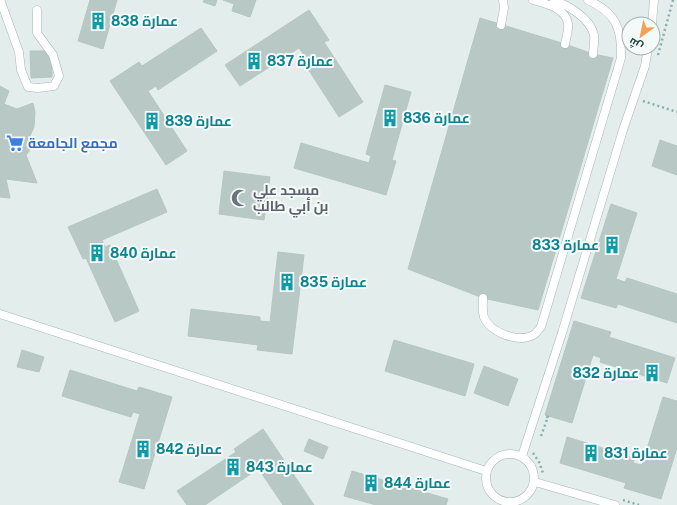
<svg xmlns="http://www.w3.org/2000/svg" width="677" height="505" font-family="'Public Sans',Cairo,sans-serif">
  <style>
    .building { fill: #b8c8c5; stroke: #b5c7c3 }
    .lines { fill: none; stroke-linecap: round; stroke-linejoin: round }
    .service-casing { stroke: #a5b6b4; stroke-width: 9 }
    .path { stroke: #82b2ad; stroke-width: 2.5; stroke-dasharray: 2 3; stroke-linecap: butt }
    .service { stroke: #fff; stroke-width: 8 }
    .labels { text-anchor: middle; stroke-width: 4; stroke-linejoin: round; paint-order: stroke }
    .culture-label { font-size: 14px; font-weight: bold; fill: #0d838f; stroke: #f4faf8; text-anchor: start }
    .shop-label { font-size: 14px; font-weight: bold; fill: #366cbe; stroke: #f4faf8; text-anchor: start }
    .worship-label { font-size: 14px; font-weight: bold; fill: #5b616d; stroke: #f4faf8; text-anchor: start }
  </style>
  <rect width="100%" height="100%" fill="#e3edeb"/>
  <g class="building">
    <polygon points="90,0 117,0 103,49 78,41"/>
    <polygon points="204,0 217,0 215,6 203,2"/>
    <polygon points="223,0 256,0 250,17 232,11 234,4"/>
    <polygon points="309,10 329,40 324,42 363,102 339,117 301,58 305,56 299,48 240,86 225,65"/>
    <polygon points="480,18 565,44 593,54 613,58 538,310 483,298 408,269"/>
    <polygon points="201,28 217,51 158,90 156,86 148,91 187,151 166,165 110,81 139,62 142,66"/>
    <polygon points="30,51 52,51 52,77 31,78"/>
    <polygon points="385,85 411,92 392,160 396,161 386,195 294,168 301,143 369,163 371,156 366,154"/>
    <polygon points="0,86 9,91 4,104 17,109 33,103 35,112 34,127 29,138 31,149 26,155 37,183 6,179 10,198 0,197"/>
    <polygon points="660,140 677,146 677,175 652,166"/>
    <polygon points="224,171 270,177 264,220 219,214"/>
    <polygon points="157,189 167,212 102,240 105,247 110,245 139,311 115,322 86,258 83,259 68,227"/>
    <polygon points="611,204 637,213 616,279 625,282 627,278 677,294 677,323 618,304 616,308 581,298"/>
    <polygon points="278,252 304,255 292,354 257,350 258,345 188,336 191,309 260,317 260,321 270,322"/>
    <polygon points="574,321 611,332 609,337 675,358 667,383 600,362 601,358 593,355 572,423 545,415"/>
    <polygon points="394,340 474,364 465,396 385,371"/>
    <polygon points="22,350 44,357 39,372 17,367"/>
    <polygon points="484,366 518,379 508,406 474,393"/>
    <polygon points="70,370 137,391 139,387 172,397 144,489 119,482 140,414 133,412 131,417 62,396"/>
    <polygon points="663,397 677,401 677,448 661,499 624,488 626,483 560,463 567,437 635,458 633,463 642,465"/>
    <polygon points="263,429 314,505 283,505 256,465 249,469 252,473 205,505 187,505 177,491 236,452 234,449"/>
    <polygon points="309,439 328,447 323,459 304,451"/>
    <polygon points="352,471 448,499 446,505 376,505 344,496"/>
  </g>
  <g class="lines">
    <g class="service-casing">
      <g id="service">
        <path d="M 533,0 C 546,4 566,8 568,24 C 569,30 566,38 565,44"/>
        <path d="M 554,0 C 569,6 590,18 594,35 C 595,41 593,49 593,54"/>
        <polyline points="1,2 19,52 21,70 28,87 38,88 54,86 59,76 53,55 37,33 37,10"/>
        <polyline points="652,24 654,0"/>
        <polyline points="501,25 504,8 503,0"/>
        <path d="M 483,298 C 483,304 482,311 484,317 C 490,333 520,344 535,334 C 537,332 539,329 541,327 L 621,58 C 622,28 616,13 588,0"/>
        <polyline points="0,314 486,471"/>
        <circle cx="510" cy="478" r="24"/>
        <polyline points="522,456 562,333 623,130 645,66 648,48"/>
        <polyline points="535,482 615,505"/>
      </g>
    </g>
    <g class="path">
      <polyline points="658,55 673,0"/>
      <polyline points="643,101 677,112"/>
      <polyline points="541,436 548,417 545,416"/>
      <polyline points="533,453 539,462 543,473"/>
      <polyline points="623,500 639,505"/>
    </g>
    <use href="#service" class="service"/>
  </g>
  <defs>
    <g id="building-bare" transform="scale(1.38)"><path d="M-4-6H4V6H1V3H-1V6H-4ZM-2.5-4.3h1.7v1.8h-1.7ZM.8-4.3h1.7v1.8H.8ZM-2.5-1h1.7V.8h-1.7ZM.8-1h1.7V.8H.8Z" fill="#0f9aa8" stroke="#f4faf8" stroke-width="2.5" paint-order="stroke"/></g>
    <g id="supermarket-bare" transform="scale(1.38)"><path d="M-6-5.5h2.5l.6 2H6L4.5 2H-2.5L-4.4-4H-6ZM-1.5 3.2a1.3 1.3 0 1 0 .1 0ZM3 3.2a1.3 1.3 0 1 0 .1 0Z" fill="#3f7fe0" stroke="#f4faf8" stroke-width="2.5" paint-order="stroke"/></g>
    <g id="mosque-bare" transform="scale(1.38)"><path d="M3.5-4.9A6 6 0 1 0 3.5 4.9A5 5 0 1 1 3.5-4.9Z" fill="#6b7280" stroke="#f4faf8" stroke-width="2.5" paint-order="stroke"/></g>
  </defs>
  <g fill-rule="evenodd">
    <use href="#building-bare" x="98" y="21"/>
    <use href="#building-bare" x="254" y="61"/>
    <use href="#building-bare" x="390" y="118"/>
    <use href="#building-bare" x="152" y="121"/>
    <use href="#supermarket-bare" x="15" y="143"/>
    <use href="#mosque-bare" x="240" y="198"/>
    <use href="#building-bare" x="612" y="245"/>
    <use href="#building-bare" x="97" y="253"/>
    <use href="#building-bare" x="287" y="282"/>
    <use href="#building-bare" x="652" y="373"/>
    <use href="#building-bare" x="143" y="449"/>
    <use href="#building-bare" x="591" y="453"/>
    <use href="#building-bare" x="233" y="467"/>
    <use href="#building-bare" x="371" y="483"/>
  </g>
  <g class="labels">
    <g class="culture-label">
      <text x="111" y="26">عمارة 838</text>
      <text x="267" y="66">عمارة 837</text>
      <text x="403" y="123">عمارة 836</text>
      <text x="165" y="126">عمارة 839</text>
      <text x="599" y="250" text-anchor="end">عمارة 833</text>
      <text x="110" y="258">عمارة 840</text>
      <text x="300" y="287">عمارة 835</text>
      <text x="639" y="378" text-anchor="end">عمارة 832</text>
      <text x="156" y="454">عمارة 842</text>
      <text x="604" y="458">عمارة 831</text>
      <text x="246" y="472">عمارة 843</text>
      <text x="384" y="488">عمارة 844</text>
    </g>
    <g class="shop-label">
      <text x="28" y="148">مجمع الجامعة</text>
    </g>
    <g class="worship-label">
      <text x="253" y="195">مسجد علي<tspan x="253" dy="16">بن أبي طالب</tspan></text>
    </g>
  </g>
  <g transform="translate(641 36) rotate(213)"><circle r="19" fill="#f4faf8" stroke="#a0b0ae"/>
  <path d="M0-3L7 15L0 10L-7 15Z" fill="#f79f57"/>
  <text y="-6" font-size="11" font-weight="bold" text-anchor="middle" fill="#22403e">ش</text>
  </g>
</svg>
